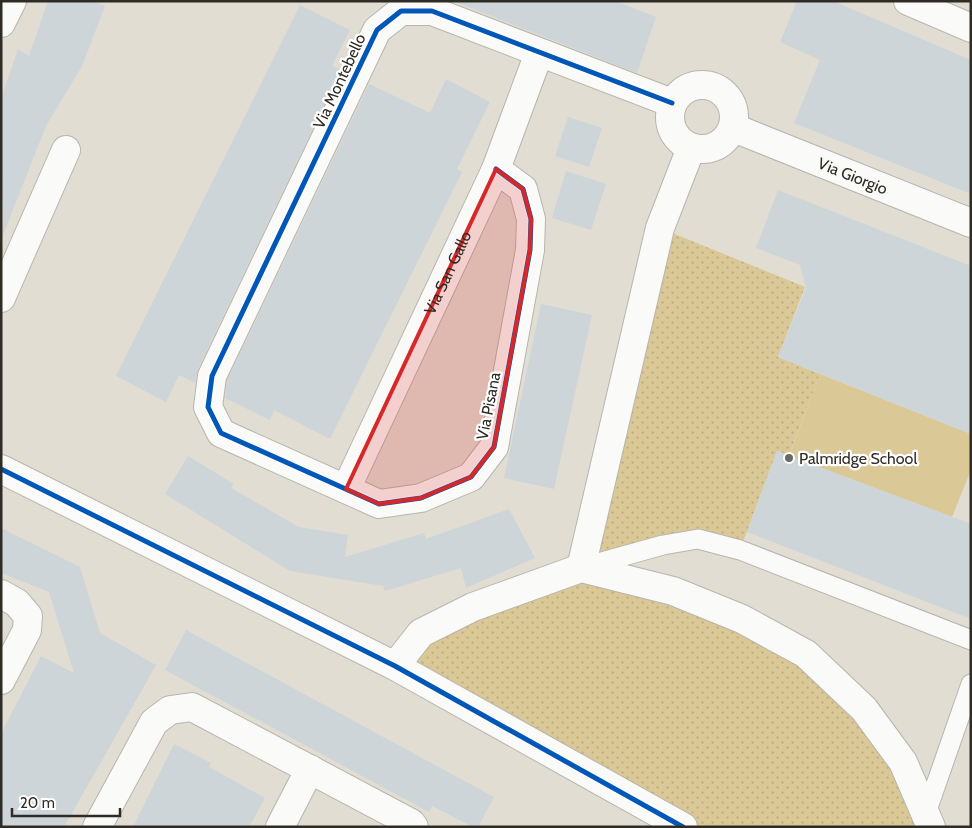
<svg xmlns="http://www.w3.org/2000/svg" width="972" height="828" font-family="Cabin,sans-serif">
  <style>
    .grass { fill: url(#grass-dots) }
    .green { fill: #dac896 }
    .building { fill: #cdd5d8 }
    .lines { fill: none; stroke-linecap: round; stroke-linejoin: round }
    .service-casing { stroke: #b8b5ad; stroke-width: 21 }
    .minor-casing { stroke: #b8b5ad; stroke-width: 30 }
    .tertiary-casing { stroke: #b8b5ad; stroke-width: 30 }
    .service { stroke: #fafaf8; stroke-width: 19 }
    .minor { stroke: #fafaf8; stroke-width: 28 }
    .tertiary { stroke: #fafaf8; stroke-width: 28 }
    .cycleway-casing { stroke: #fff; stroke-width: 8 }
    .cycleway { stroke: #0057b8; stroke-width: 5 }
    .marked { fill: #d62828; fill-opacity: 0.2; stroke: #d62828; stroke-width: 4; stroke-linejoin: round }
    .poi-dot { fill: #6d6a62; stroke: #fff; stroke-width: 2 }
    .labels { text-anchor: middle; stroke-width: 4.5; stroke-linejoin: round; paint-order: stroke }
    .street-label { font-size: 16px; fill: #2f2c25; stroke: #fff }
    .poi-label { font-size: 16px; fill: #2f2c25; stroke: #fff; text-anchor: start }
  </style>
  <defs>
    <pattern id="grass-dots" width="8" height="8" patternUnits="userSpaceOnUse" patternTransform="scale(1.25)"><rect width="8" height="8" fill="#dac896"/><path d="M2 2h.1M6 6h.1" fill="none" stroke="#bbac81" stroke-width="1.8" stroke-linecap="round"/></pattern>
  </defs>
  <rect width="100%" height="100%" fill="#e1ddd3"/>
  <polygon class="grass" points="660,228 805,287 778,357 820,374 789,455 777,451 740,550 698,539 583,567 742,619 864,709 931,827 683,827 395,666 421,633 581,568"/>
  <polygon class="green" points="820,374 971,434 971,470 952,517 789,456"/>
  <g class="building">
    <polygon points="48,1 89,1 105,6 82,66 46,126 3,235 1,99 18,49 29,56"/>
    <polygon points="453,1 615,1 656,17 637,73"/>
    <polygon points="797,1 833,1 971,60 971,194 794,123 820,60 780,42"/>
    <polygon points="300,5 350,30 332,66 341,70 198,369 195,383 179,375 166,402 116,376"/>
    <polygon points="446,79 490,102 457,169 462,172 330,439 274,410 270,420 225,398 227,380 369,84 430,113"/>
    <polygon points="568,117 602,128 589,167 555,156"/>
    <polygon points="566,171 606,184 591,230 552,218"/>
    <polygon points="778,190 971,266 971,434 778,357 806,288 800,265 756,248"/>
    <polygon points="541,304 592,315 554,489 504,478"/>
    <polygon points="777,451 971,524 971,619 747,532"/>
    <polygon points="188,456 234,484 231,488 299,527 348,535 345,557 424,533 426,539 509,509 535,558 466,588 461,568 385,591 383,586 290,571 165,494"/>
    <polygon points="1,528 80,567 100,633 156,665 64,827 1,827 1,734 41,656 74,673 49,592 1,573"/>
    <polygon points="186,630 494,797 478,827 473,827 432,806 429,812 165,670"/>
    <polygon points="174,744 211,763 209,767 265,798 249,827 133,827"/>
  </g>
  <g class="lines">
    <g class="service-casing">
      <g id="service">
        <polyline points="584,567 663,545 698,539 740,550 971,640"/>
        <polyline points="926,813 971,684"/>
      </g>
    </g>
    <g class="minor-casing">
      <g id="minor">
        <polyline points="908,1 971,28"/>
        <polyline points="1,23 12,1"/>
        <circle cx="702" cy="117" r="32"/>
        <path id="s1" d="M 734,128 L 971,223"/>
        <polyline points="496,169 523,189 531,219 530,250 494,447 471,477 421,498 379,504 221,433 208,407 212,376 377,30 401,11 432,11 672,103"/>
        <polyline points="1,298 66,150"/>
        <path id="s2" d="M 346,489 L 496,169 L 539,53"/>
        <polyline points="581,568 660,228 691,148"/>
        <polyline points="1,594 17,603 28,616 27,630 1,680"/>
        <polyline points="395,666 421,633 473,607 581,568 673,591 742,619 806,654 864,709 903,762 931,827"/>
        <polyline points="97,827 154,722 170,710 192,707 411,823 414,827"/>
        <polyline points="280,827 310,769"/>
      </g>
    </g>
    <g class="tertiary-casing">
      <polyline id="tertiary" points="1,469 395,666 683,827"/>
    </g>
    <use href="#service" class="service"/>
    <use href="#minor" class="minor"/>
    <use href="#tertiary" class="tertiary"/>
    <g class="cycleway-casing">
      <g id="cycleway">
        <polyline points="496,169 523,189 531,219 530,250 494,447 471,477 421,498 379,504 221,433 208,407 212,376 377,30 401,11 432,11 672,103"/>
        <polyline points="1,469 395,666 683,827"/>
      </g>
    </g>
    <use href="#cycleway" class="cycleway"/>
  </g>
  <path class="marked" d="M 496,169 L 523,189 L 531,219 L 530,250 L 494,447 L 471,477 L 421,498 L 379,504 L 346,489 Z"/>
  <circle class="poi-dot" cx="789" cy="458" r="5"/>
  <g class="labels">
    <g class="street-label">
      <text transform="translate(339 81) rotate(-65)" y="6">Via Montebello</text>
      <text dy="6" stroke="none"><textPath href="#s1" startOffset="128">Via Giorgio</textPath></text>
      <text dy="6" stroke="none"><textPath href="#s2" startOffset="239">Via San Gallo</textPath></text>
      <text transform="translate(488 406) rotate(-79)" y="6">Via Pisana</text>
    </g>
    <g class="poi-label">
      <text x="799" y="464">Palmridge School</text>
    </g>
  </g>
  <rect width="972" height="828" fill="none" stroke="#2f2c25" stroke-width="5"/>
  <path d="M12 808v8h108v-8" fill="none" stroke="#2f2c25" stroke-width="2.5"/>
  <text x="20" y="808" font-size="15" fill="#2f2c25" stroke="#ffffff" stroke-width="4" paint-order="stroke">20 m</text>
</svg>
